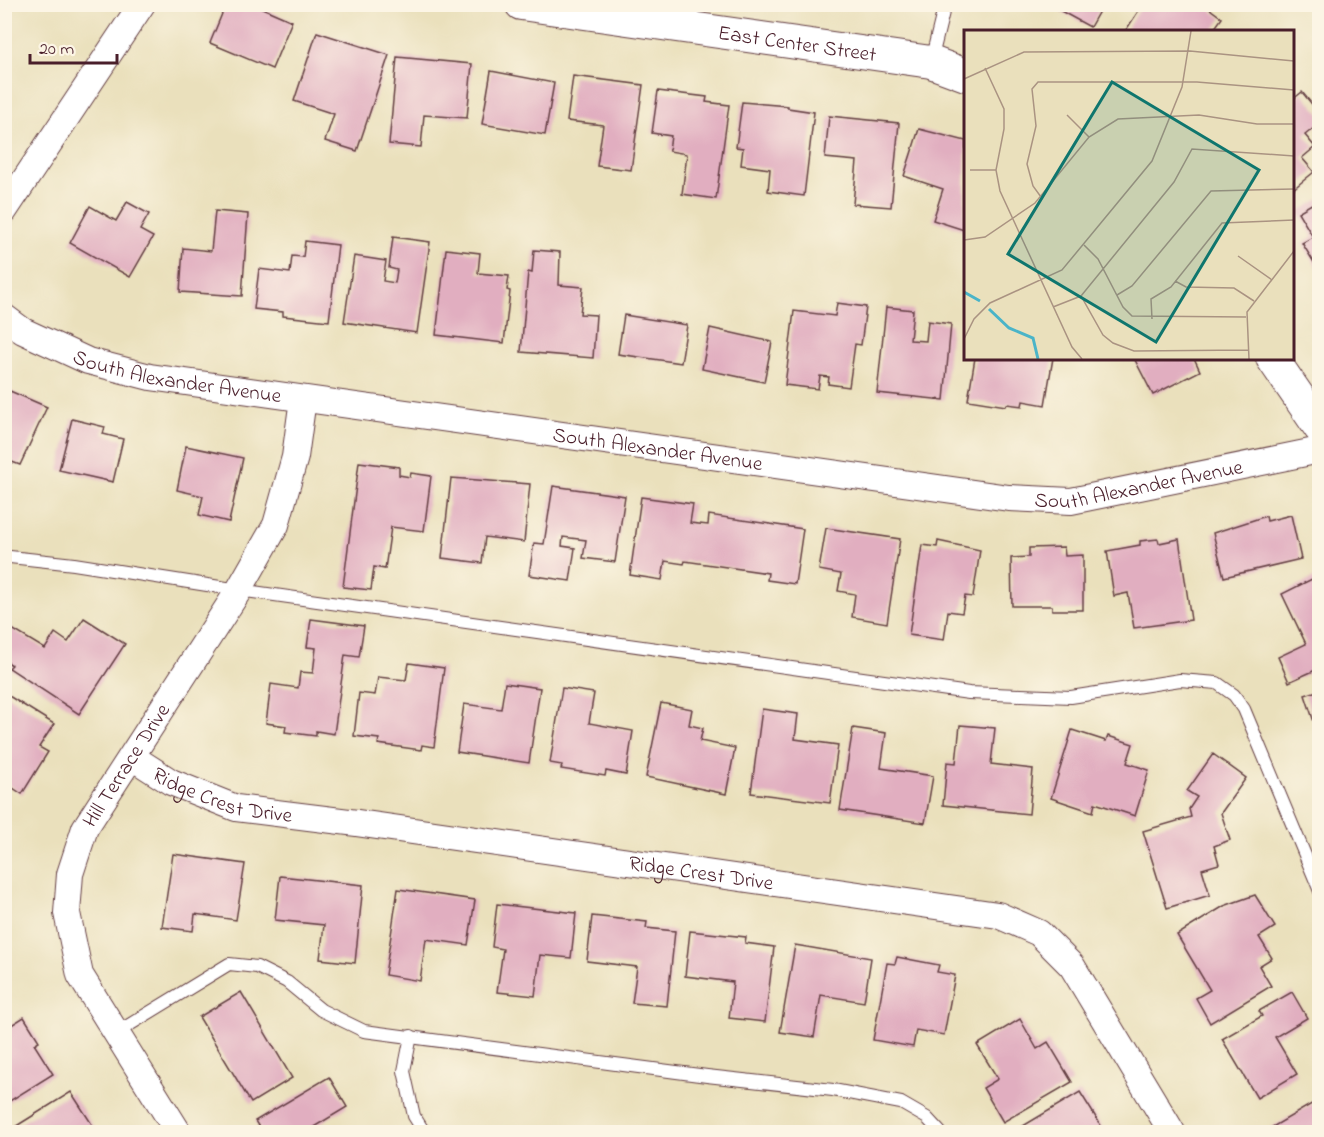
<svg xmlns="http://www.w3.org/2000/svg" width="1324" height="1137" font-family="'Indie Flower',sans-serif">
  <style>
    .building { fill: #e1aec0 }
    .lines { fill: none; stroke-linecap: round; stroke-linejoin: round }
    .service-casing { stroke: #623c41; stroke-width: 14 }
    .minor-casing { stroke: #623c41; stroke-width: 28 }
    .tertiary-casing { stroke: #623c41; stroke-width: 34 }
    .service { stroke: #fff; stroke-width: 12 }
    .minor { stroke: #fff; stroke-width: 26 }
    .tertiary { stroke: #fff; stroke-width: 32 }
    .labels { text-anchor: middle; stroke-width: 4.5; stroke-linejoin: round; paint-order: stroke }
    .street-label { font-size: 21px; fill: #4a1f2b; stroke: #fcf5e5 }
    .inset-river { fill: none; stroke: #4ab4c8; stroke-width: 3 }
    .inset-road { fill: none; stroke: #aa9382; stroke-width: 1.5 }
    .view { fill: #0f766e; fill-opacity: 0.15; stroke: #0f766e; stroke-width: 3 }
    .inset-edge { fill: none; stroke: #4a1f2b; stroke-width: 3 }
  </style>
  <rect width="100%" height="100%" fill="#fcf5e5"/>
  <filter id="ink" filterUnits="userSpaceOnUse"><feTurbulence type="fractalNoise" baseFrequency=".0167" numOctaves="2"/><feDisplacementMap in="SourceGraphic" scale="12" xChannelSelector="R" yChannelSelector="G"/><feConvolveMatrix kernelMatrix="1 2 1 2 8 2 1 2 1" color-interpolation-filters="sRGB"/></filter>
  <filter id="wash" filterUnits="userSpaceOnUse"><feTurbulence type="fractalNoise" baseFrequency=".008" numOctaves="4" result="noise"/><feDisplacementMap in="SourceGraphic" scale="24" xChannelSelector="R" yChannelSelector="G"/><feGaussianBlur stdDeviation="1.35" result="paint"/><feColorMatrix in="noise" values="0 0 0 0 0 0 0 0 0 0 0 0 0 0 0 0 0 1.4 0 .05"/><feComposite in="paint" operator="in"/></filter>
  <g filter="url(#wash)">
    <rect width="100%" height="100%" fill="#eae0bc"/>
    <g id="blocks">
      <g class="building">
        <polygon points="226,4 253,4 292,21 272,69 210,43"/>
        <polygon points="1048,4 1103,4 1090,27"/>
        <polygon points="1143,4 1203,4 1222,18 1212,32 1128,32 1126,30"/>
        <polygon points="317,32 389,55 357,151 325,141 334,114 294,101"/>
        <polygon points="397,57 472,64 467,118 424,115 421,147 389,144"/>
        <polygon points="491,71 554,83 545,135 482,124"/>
        <polygon points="573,76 643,85 631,170 597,166 603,125 567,121"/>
        <polygon points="658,91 707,97 706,102 729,105 716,199 682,194 687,154 669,151 671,136 652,133"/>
        <polygon points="1302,92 1320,114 1320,123 1305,135 1315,147 1302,158 1314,172 1292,190 1292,100"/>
        <polygon points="742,102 788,106 788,108 814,112 804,196 768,191 770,169 741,165 743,148 736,147"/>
        <polygon points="829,116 899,123 891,207 853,204 857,161 825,158"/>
        <polygon points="919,129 966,141 964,230 933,220 943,189 904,176"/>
        <polygon points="1320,199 1320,272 1302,243 1313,237 1298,212"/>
        <polygon points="127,202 149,214 140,230 153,237 130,277 70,243 90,206 116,221"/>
        <polygon points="215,211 248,214 242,296 180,292 183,248 211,251"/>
        <polygon points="393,237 430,242 417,333 344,322 354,256 386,261 383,281 395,283 397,270 389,268"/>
        <polygon points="305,241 338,245 329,321 283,316 283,312 254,309 259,269 290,273 292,256 303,257"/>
        <polygon points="446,249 480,253 478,273 509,276 507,290 510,291 504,343 436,335"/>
        <polygon points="534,250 560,252 559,285 583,287 580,314 596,315 593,358 521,352 528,272 532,273"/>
        <polygon points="837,303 866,307 861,345 855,344 849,387 828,384 829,377 820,376 818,389 785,385 794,311 835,316"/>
        <polygon points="886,307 913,310 910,340 926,341 928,321 951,324 944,400 877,393"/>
        <polygon points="624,315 687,325 681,363 618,354"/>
        <polygon points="710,328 772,342 764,382 702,369"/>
        <polygon points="975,358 1053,358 1045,405 1023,401 1022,406 1007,404 1006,406 968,400"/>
        <polygon points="1134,358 1194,358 1200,371 1153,395"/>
        <polygon points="10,391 47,407 20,465 4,459 4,392 9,394"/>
        <polygon points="72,419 105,427 103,434 123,439 113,482 59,470"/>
        <polygon points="186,446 243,458 229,522 199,515 203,496 177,490"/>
        <polygon points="359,462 399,467 399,475 410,477 411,473 431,476 424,531 391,527 385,569 374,567 371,590 343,587"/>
        <polygon points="451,478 530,484 524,542 485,537 482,563 442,558"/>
        <polygon points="553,486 625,496 615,562 583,558 586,540 563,537 562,546 575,548 570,581 529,575 534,543 544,544"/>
        <polygon points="641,497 693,504 690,523 708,525 709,515 803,529 795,584 767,580 768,573 685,561 684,564 665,561 662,580 630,575"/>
        <polygon points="1291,515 1301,559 1224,577 1213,533 1266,516 1267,521"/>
        <polygon points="826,528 900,539 887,623 852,617 855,594 838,591 841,574 819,570"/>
        <polygon points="1158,539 1159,543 1179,539 1191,620 1134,628 1128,593 1114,596 1107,551 1140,545 1140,541"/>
        <polygon points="938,541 980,550 973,597 965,596 962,613 948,611 944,640 909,635 922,545 937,547"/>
        <polygon points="1064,547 1065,556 1083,555 1083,610 1052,610 1052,606 1012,606 1011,558 1029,557 1029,548"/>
        <polygon points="1314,578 1320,590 1320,668 1289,682 1278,657 1306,644 1282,594"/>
        <polygon points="84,618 125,644 79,714 9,668 12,665 4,660 4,624 45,649 55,633 68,642"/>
        <polygon points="311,619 364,626 359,657 345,655 334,734 316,731 316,736 285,732 286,726 266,723 271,684 298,688 300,672 313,673 316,648 307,647"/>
        <polygon points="409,663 444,668 434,747 422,745 421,750 378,744 379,739 354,736 359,693 375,695 378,677 406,680"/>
        <polygon points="505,683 540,688 529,763 457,752 464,704 501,709"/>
        <polygon points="562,688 594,693 589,723 633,731 626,775 606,771 605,776 561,769 562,765 550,763"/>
        <polygon points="1320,690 1320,724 1315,725 1305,695"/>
        <polygon points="4,693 54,724 39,747 48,752 22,794 4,782"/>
        <polygon points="661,703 692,709 689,725 703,728 700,741 735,748 726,794 646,777"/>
        <polygon points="762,709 798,714 795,739 838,745 830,803 751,793"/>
        <polygon points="960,725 995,728 991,764 1033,769 1029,814 943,805 947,762 956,763"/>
        <polygon points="853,728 886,733 881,768 933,776 925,823 840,810"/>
        <polygon points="1072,730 1106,741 1108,736 1133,744 1127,763 1149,770 1135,816 1095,803 1093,812 1051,798"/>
        <polygon points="1213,754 1246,778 1221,813 1230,840 1214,846 1219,864 1202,869 1210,895 1167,908 1143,831 1191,817 1189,809 1197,797 1187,791"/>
        <polygon points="173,854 245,864 236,920 195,914 193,931 162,927"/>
        <polygon points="280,876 363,885 355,963 320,959 324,925 275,920"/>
        <polygon points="398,889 475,900 468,945 426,939 420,981 385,975"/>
        <polygon points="1255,895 1275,927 1259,937 1272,958 1259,966 1271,986 1210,1023 1196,998 1210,990 1177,935 1224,906"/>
        <polygon points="497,904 576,913 571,958 540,955 535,996 497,992 503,949 492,947"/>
        <polygon points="592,916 647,922 646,928 675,931 667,1006 632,1003 637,967 587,961"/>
        <polygon points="690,931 746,937 745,943 774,947 765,1022 729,1018 733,982 685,976"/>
        <polygon points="795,945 871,958 864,1002 821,995 814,1037 780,1032"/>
        <polygon points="897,957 939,965 937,972 955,975 944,1035 916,1030 913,1047 873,1040 887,963 895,964"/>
        <polygon points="241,992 292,1078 251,1103 199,1017"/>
        <polygon points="1292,992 1307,1018 1275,1037 1297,1074 1257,1098 1222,1039 1262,1016 1259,1011"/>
        <polygon points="24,1017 39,1041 34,1044 53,1074 5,1104 5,1029"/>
        <polygon points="1020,1019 1037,1049 1048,1042 1072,1082 1003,1122 983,1088 998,1079 977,1045"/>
        <polygon points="329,1077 347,1107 312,1128 315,1132 262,1132 255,1121"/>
        <polygon points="71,1092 97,1132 12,1132 10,1130"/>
        <polygon points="1080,1092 1105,1132 1013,1132"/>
        <polygon points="1320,1099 1320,1132 1271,1132 1269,1129"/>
      </g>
    </g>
  </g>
  <g filter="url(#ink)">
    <use href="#blocks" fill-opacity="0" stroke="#623c41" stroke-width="1.5"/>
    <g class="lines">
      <g class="service-casing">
        <g id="service">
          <polyline points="931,61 945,4"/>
          <polyline points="10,557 74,564 239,590 969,693 1071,697 1180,680 1217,683 1234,695 1244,709 1320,891"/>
          <polyline points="116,1033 229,964 257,967 287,982 321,1010 364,1031 707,1076 833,1090 901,1103 927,1118 940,1132"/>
          <polyline points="411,1036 404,1071 414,1116 424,1132"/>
        </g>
      </g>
      <g class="minor-casing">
        <g id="minor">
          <polyline points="4,211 142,4"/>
          <path id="s1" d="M 4,317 L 23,331 L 88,361 L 150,377 L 1009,498 L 1071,501 L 1320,450"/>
          <path id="s2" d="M 132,757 L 171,782 L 236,808 L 357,823 L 998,915 L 1039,933 L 1072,966 L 1172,1132"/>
          <path id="s3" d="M 178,1132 L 80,975 L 67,913 L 70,874 L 85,828 L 239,590 L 276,525 L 295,457 L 303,399"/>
        </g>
      </g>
      <g class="tertiary-casing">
        <g id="tertiary">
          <path id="s4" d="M 521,4 L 931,62 L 966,75"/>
          <polyline points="1272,358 1320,428"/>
        </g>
      </g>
      <use href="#service" class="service"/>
      <use href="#minor" class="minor"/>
      <use href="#tertiary" class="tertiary"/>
    </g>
  </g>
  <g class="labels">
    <g class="street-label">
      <text dy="7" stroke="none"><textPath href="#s4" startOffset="279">East Center Street</textPath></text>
      <text dy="7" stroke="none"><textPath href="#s1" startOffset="186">South Alexander Avenue</textPath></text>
      <text dy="7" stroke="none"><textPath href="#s1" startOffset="672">South Alexander Avenue</textPath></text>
      <text dy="7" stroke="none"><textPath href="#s1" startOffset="1158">South Alexander Avenue</textPath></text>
      <text dy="7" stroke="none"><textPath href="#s3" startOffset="411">Hill Terrace Drive</textPath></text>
      <text dy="7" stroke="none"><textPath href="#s2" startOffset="100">Ridge Crest Drive</textPath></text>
      <text dy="7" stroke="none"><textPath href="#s2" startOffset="586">Ridge Crest Drive</textPath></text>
    </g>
  </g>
  <g transform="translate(964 30)">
    <rect width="330" height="330" fill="#eae0bc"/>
    <path class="inset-river" d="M 0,262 L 16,271M 25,279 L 45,298 L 69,308 L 74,329"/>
    <path class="inset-road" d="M 21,38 L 40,79 L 40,99 L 32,140 L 36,161 L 108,317 L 118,329M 0,49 L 60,22 L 226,21 L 330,31M 103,85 L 125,107M 6,140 L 32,140M 77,167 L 69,156 L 63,134 L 72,96 L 68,59 L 74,52 L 233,52 L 330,60M 0,210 L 21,207 L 71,173 L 125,107 L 154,89 L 235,85 L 293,94 L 330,94M 120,215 L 134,229 L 159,277 L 168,286 L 282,287M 274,226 L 308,250M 211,251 L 222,257 L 270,258 L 290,271M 153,265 L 168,256 L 247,161 L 330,159M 117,266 L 210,152 L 228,119 L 330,126M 89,277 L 117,266 L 139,305 L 149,313 L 170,321 L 284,320M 188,289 L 187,269 L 207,257 L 258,193 L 330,190M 0,309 L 10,289 L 26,273 L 98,240 L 188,131 L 218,57 L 227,1M 285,329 L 283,282 L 330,221"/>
    <path class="view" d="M 148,52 L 295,140 L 192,312 L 44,224 Z"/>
    <rect width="330" height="330" class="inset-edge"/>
  </g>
  <rect width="1324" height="1137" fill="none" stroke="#fcf5e5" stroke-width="24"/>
  <path d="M30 54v9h87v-9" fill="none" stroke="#4a1f2b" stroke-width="3"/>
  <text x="39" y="54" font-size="18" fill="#4a1f2b" stroke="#fcf5e5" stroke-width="4.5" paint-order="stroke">20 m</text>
</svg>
